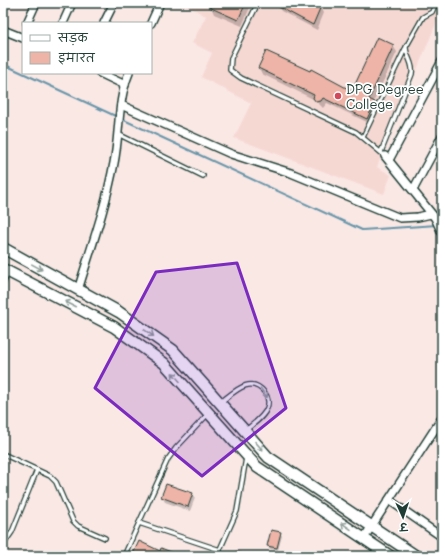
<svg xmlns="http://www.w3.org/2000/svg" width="445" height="559" font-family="Mali,'Playpen Sans Deva',sans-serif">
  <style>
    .built { fill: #f6d8d3 }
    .shadow { fill: #0003 }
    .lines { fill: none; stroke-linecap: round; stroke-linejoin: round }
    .stream { stroke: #6795a9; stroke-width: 2 }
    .building { fill: #eeb4a8; stroke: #1f3d34 }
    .service-casing { stroke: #1f3d34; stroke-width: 6 }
    .minor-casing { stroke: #1f3d34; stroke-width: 10 }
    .secondary-casing { stroke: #1f3d34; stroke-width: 13 }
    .service { stroke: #fff; stroke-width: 3.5 }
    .minor { stroke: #fff; stroke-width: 7 }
    .secondary { stroke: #fff; stroke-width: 10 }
    .oneway { stroke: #8f9e9a }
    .marked { fill: #7b2cbf; fill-opacity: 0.2; stroke: #7b2cbf; stroke-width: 3; stroke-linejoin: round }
    .poi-dot { fill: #d1495b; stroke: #fff; stroke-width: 1.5 }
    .labels { text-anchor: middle; stroke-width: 3.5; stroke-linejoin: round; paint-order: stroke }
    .poi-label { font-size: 13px; fill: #1f3d34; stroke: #fff; text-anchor: start }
  </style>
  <rect width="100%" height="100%" fill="#fae8e5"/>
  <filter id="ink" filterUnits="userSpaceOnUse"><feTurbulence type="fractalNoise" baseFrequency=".025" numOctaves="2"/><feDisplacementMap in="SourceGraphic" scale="8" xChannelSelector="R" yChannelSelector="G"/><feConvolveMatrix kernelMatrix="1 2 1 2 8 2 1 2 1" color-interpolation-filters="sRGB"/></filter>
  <g filter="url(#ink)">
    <polygon class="built" points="187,3 442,3 442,9 377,167 391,175 384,194 234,138 251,103 201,77 212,53 192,43 206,16 186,5"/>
    <g class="shadow">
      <polygon points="213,3 252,3 242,26 214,14 211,7"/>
      <polygon points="279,3 313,3 321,7 324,13 317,30 281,11 277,5"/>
      <polygon points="393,46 397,52 373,103 378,109 371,124 327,103 323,108 315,100 262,74 259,68 352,93"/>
      <polygon points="192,494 195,498 190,511 165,502 162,497"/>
      <polygon points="280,533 282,536 278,550 270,549 268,546"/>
      <polygon points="236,550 241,552 243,556 233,556"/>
    </g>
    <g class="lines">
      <polyline class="stream" points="3,64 362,230 437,225"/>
    </g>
    <g class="building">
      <polygon points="211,3 246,3 238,20 209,7"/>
      <polygon points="272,3 315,3 321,6 313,25"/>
      <polygon points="377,37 394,45 369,99 375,102 367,119 323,98 321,101 316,102 313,98 314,95 258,68 266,51 310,71 311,69 352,91"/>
      <polygon points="166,484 193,493 188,507 161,497"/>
      <polygon points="271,530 281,532 277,548 267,546"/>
      <polygon points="139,541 160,551 161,548 181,556 132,556"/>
    </g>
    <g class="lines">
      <g class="service-casing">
        <g id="service">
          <polyline points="258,3 231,58 230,70 241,78 356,132 385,156"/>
          <polyline points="118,134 203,176"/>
          <polyline points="363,137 405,49"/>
          <path d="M 381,152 L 412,74 C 414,63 406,57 406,47 L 423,17 L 432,12 L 436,3"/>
          <polyline points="3,284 8,273"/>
          <path d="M 221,402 C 234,392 251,374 265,393 C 268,397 269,403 267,408 C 264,417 253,424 246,430"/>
          <polyline points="3,454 50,476 56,482 73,521 78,526 105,538"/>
          <polyline points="139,523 220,550"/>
          <polyline points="3,545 12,532 37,470"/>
          <polyline points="124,556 168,459 176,448 208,414"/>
          <polyline points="217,556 237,511 246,458"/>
        </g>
      </g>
      <g class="minor-casing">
        <g id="minor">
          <polyline points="27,23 36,3"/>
          <polyline points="63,23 72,3"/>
          <polyline points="104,23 114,3"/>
          <polyline points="151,23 160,3"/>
          <polyline points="3,30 23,38"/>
          <polyline points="100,73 125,85"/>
          <polyline points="121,105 231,154 291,173 400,218 418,217 431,214"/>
          <polyline points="385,156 435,218 442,233"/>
          <polyline points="389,160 442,61"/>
          <polyline points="413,190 442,136"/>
          <path d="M 78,290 C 91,248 106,206 114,163 C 120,134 117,101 129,73"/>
          <polyline points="389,500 442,537"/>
          <polyline points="364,538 442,418"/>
        </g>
      </g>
      <g class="secondary-casing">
        <g id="secondary">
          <polyline points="3,248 119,312 173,350 268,457 416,556"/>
          <polyline points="3,269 114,327 164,363 257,467 390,556"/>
        </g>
      </g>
      <use href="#service" class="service"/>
      <use href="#minor" class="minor"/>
      <use href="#secondary" class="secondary"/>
    </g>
    <defs><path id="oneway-shaft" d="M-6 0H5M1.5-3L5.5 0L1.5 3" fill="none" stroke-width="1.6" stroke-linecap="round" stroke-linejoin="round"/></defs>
    <g class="oneway">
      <use href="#oneway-shaft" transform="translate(37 267) rotate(29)"/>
      <use href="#oneway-shaft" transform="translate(70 304) rotate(-153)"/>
      <use href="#oneway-shaft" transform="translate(149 333) rotate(35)"/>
      <use href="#oneway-shaft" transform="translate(176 377) rotate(-132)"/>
      <use href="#oneway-shaft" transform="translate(264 393) rotate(54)"/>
      <use href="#oneway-shaft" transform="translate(259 446) rotate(48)"/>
      <use href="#oneway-shaft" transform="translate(346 526) rotate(-146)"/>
    </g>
  </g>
  <path class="marked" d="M 237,263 L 286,408 L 202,476 L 95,388 L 156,272 Z"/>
  <circle class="poi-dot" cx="338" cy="96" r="4"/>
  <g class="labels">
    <g class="poi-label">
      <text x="346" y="94">DPG Degree<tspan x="346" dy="15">College</tspan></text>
    </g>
  </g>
  <rect width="445" height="559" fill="none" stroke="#fff" stroke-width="16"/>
  <rect x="8" y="8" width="429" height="543" fill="none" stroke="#1f3d34" stroke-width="1.5" filter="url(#ink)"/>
  <rect x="22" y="22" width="130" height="52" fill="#ffffff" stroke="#a5b1ae"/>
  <rect x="30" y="35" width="20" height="6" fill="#ffffff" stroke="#a5b1ae"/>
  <text x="58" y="42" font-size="12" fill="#1f3d34">सड़क</text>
  <rect x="30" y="52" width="20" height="12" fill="#eeb4a8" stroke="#a5b1ae"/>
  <text x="58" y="62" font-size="12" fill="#1f3d34">इमारत</text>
  <g transform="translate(403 517) rotate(177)" stroke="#ffffff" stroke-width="3" paint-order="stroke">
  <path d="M0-3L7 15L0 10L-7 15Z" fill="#1f3d34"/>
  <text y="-6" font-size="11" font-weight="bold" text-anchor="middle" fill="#1f3d34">उ</text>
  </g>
</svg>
